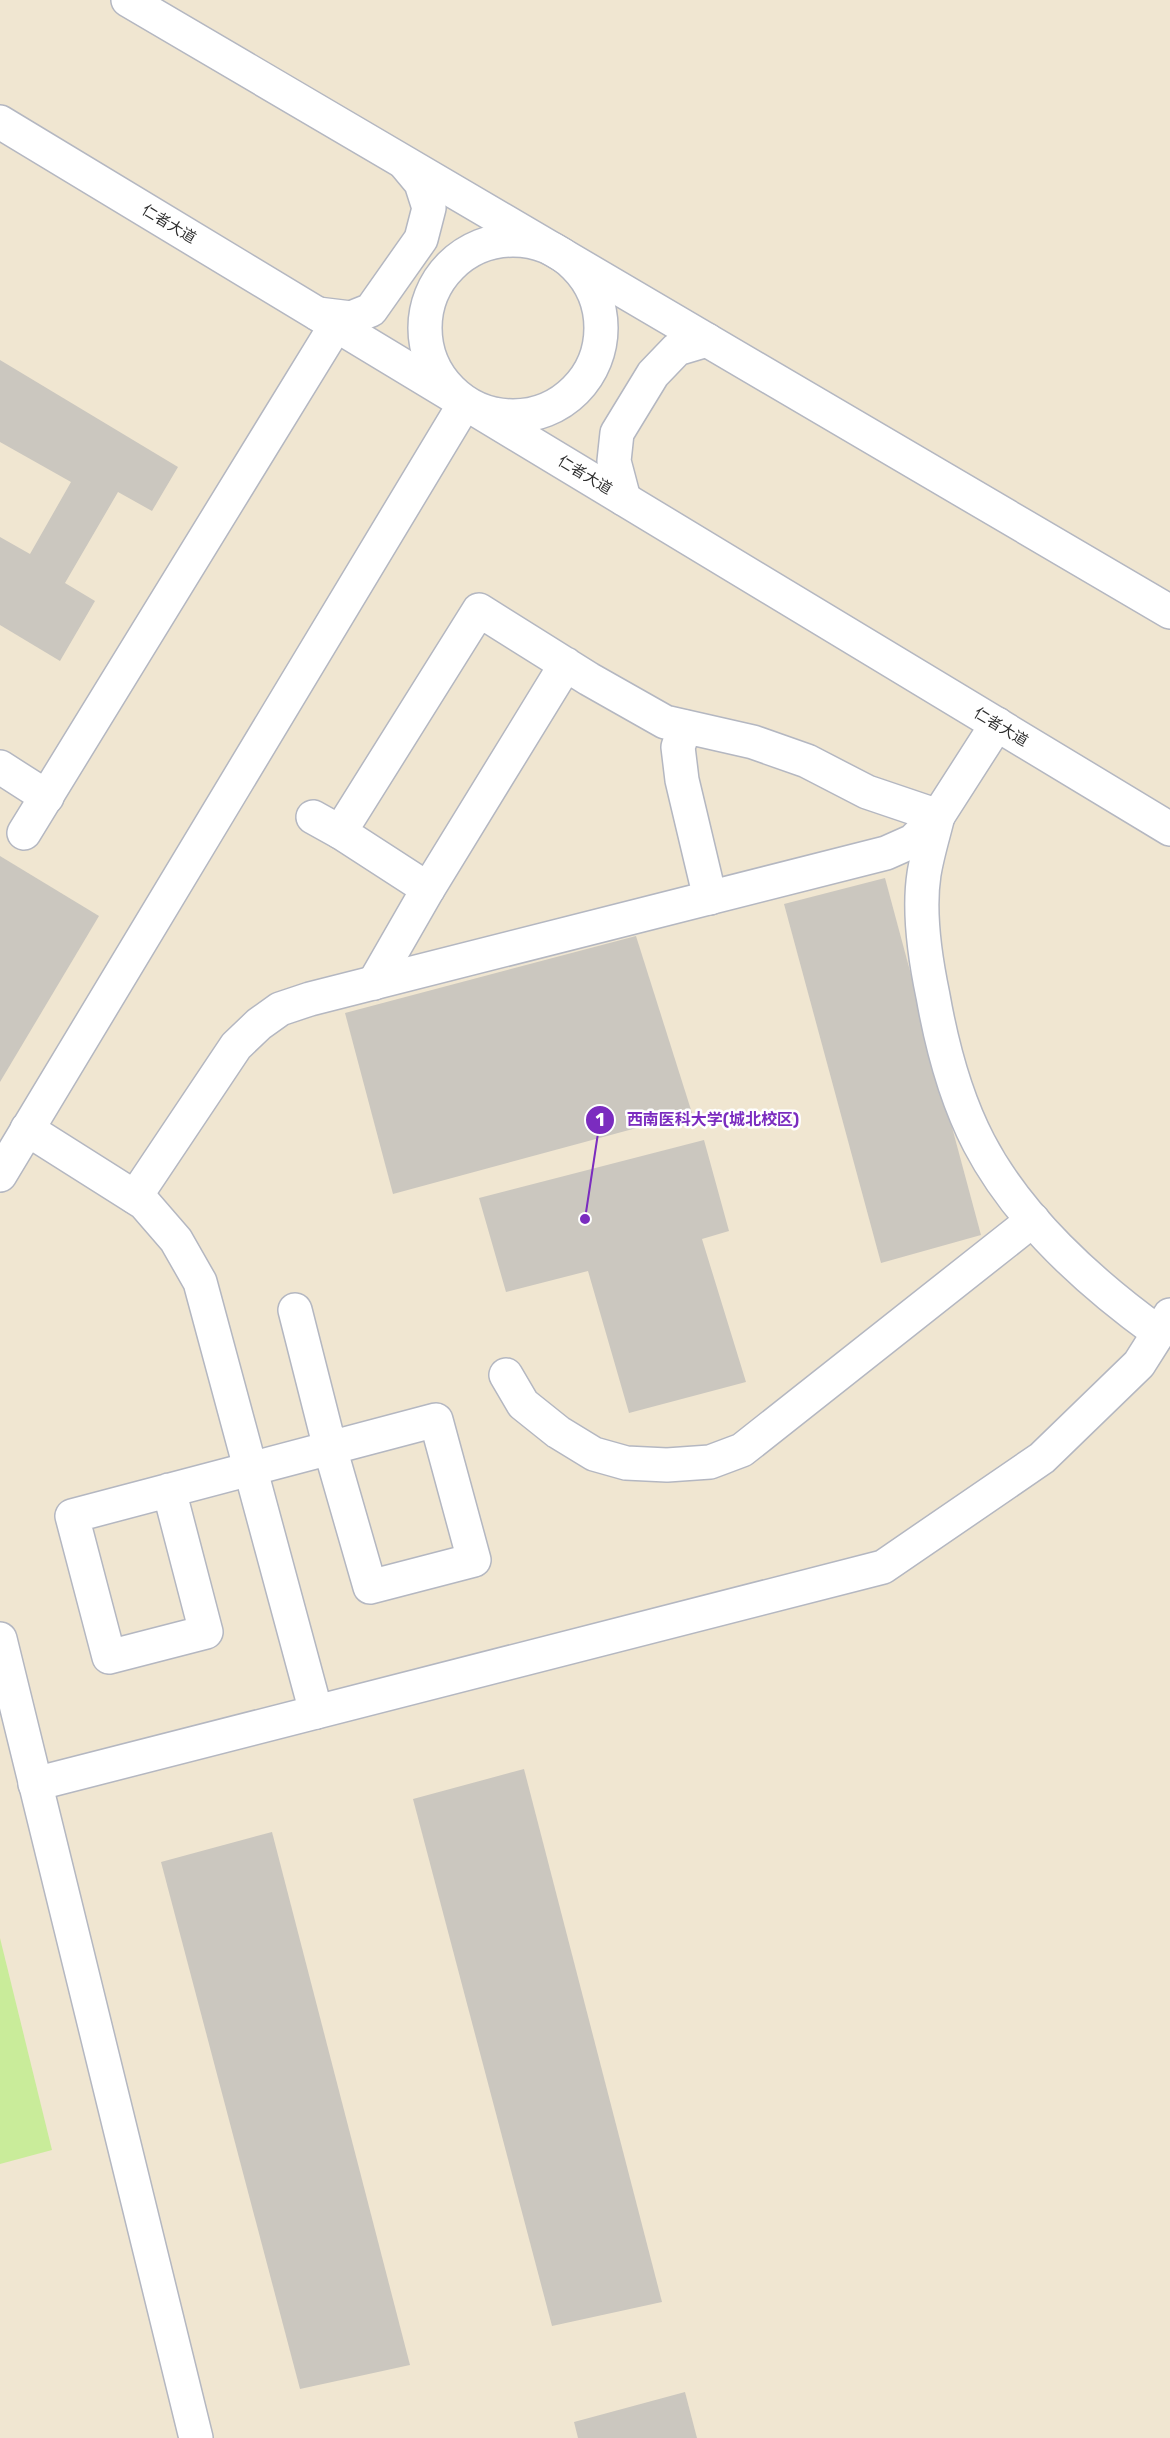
<svg xmlns="http://www.w3.org/2000/svg" width="1170" height="2438" font-family="Rubik,'Noto Sans SC',sans-serif">
  <style>
    .education { fill: #f0e6d1 }
    .pitch { fill: #c9ec9a }
    .building { fill: #cbc7bf }
    .lines { fill: none; stroke-linecap: round; stroke-linejoin: round }
    .minor-casing { stroke: #b4b7c1; stroke-width: 36 }
    .minor { stroke: #fff; stroke-width: 33 }
    .labels { text-anchor: middle; stroke-width: 5; stroke-linejoin: round; paint-order: stroke }
    .street-label { font-size: 15px; fill: #2e2e2e; stroke: #fff }
    .leader { fill: none; stroke: #7b2cbf; stroke-width: 2 }
    .callout-dot { fill: #7b2cbf; stroke: #fff; stroke-width: 2 }
    .mark-label { font-size: 18px; text-anchor: middle; font-weight: bold; fill: #fff }
    .callout-label { font-size: 16px; text-anchor: middle; font-weight: bold; fill: #7b2cbf; stroke: #fff; stroke-width: 5; stroke-linejoin: round; paint-order: stroke }
  </style>
  <rect width="100%" height="100%" fill="#efe9e1"/>
  <rect class="education" x="0" y="0" width="1170" height="2438"/>
  <polygon class="pitch" points="0,1938 52,2150 0,2164"/>
  <g class="building">
    <polygon points="0,360 178,467 152,511 118,492 65,583 95,601 60,661 0,625 0,537 30,554 71,482 0,442"/>
    <polygon points="0,856 99,916 0,1082"/>
    <polygon points="885,878 981,1235 881,1263 784,904"/>
    <polygon points="636,936 692,1113 393,1194 345,1013"/>
    <polygon points="704,1140 729,1231 702,1239 746,1382 629,1413 588,1271 506,1292 479,1198"/>
    <polygon points="524,1769 662,2302 552,2326 413,1799"/>
    <polygon points="272,1832 410,2365 300,2389 161,1862"/>
    <polygon points="685,2392 697,2438 578,2438 574,2422"/>
  </g>
  <g class="lines">
    <g class="minor-casing">
      <g id="minor">
        <polyline points="128,0 1170,612"/>
        <polyline points="0,122 1170,829"/>
        <circle cx="513" cy="328" r="88"/>
        <polyline points="318,314 351,318 371,310 421,239 429,208 421,183 406,165"/>
        <polyline points="624,499 614,461 617,433 653,374 677,349 707,340"/>
        <path d="M 566,664 L 428,889 L 340,832 L 479,610 L 589,679 L 665,722 L 753,742 L 807,761 L 867,792 L 938,816 C 933,836 927,855 924,874 C 918,913 925,958 933,996 C 942,1047 955,1097 979,1143 C 1018,1218 1091,1284 1159,1333"/>
        <polyline points="685,727 678,747 682,780 710,898"/>
        <polyline points="0,767 47,797"/>
        <polyline points="313,817 340,832"/>
        <polyline points="24,833 336,325"/>
        <polyline points="374,983 428,889"/>
        <polyline points="27,1129 144,1203 176,1240 200,1282 316,1712"/>
        <polyline points="0,1175 465,403"/>
        <polyline points="135,1197 236,1046 259,1024 280,1009 310,999 886,853 913,841 938,816 997,724"/>
        <polyline points="506,1375 523,1404 558,1432 594,1454 626,1463 667,1465 710,1462 742,1450 1033,1220"/>
        <path d="M 169,1490 L 206,1632 L 109,1657 L 72,1516 C 193,1484 315,1452 436,1420 L 474,1560 L 370,1587 L 330,1448 L 295,1310"/>
        <polyline points="0,1639 196,2438"/>
        <polyline points="35,1784 883,1567 1042,1458 1139,1364 1170,1315"/>
      </g>
    </g>
    <use href="#minor" class="minor"/>
  </g>
  <g class="labels">
    <g class="street-label">
      <text transform="translate(169 224) rotate(31)" y="5">仁者大道</text>
      <text transform="translate(585 475) rotate(31)" y="5">仁者大道</text>
      <text transform="translate(1001 727) rotate(31)" y="5">仁者大道</text>
    </g>
  </g>
  <path class="leader" d="M585 1219L600 1120"/>
  <g class="callout-dot">
    <circle cx="585" cy="1219" r="6"/>
    <circle cx="600" cy="1120" r="15"/>
  </g>
  <g class="mark-label">
    <text x="600" y="1126">1</text>
  </g>
  <g class="callout-label">
    <text x="713" y="1125">西南医科大学(城北校区)</text>
  </g>
</svg>
